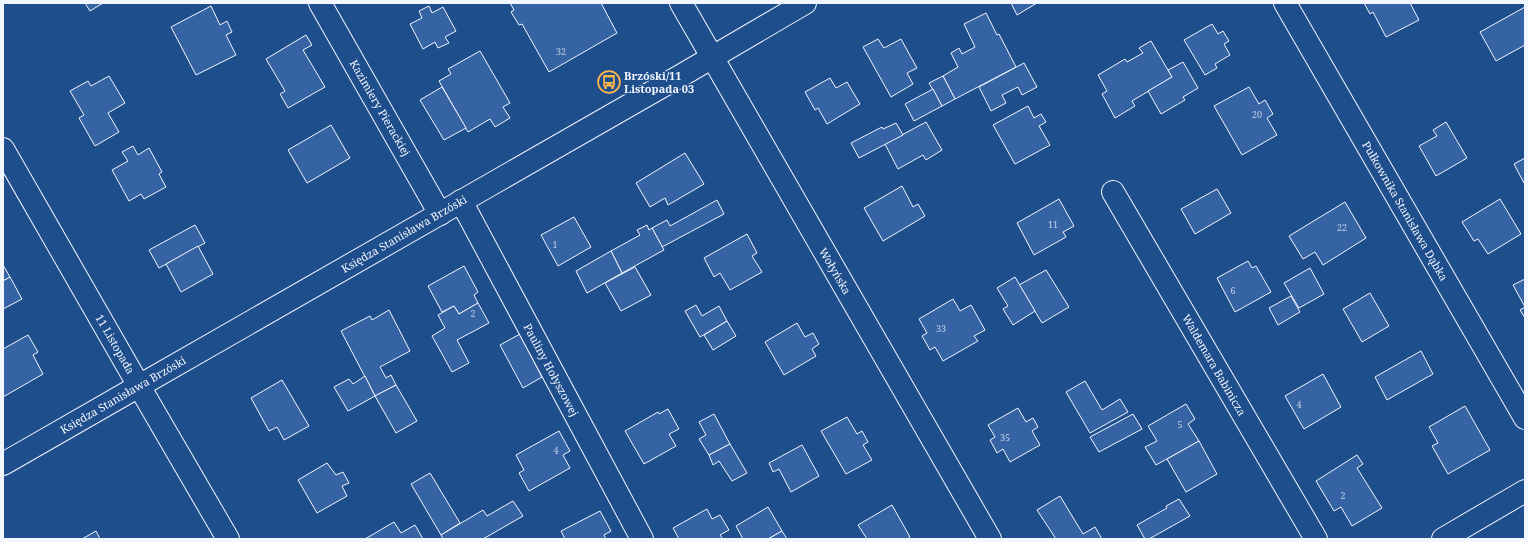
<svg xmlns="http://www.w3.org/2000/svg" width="1528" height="542" font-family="'Noto Serif',serif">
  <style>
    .building { fill: #3563a3; stroke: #f2f6ff }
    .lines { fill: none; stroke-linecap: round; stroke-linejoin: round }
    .minor-casing { stroke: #f2f6ff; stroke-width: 24 }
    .tertiary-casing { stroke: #f2f6ff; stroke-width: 24 }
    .secondary-casing { stroke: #f2f6ff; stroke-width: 24 }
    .minor { stroke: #1f4e8c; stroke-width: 22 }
    .tertiary { stroke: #1f4e8c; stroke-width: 22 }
    .secondary { stroke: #1f4e8c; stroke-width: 22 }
    .labels { text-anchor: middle; stroke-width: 3; stroke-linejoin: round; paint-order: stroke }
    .number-label { font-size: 9px; fill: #c3d1e8 }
    .poi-label { font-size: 11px; font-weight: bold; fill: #f2f6ff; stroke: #1f4e8c; text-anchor: start }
    .street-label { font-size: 11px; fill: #f2f6ff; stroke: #1f4e8c }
  </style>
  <rect width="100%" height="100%" fill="#1f4e8c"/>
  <g class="building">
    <polygon points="85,3 103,3 90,11"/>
    <polygon points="510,3 601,3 617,33 549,72 522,24 519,25 511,12 514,10"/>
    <polygon points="1011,3 1037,3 1017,15"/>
    <polygon points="1364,3 1410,3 1419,20 1386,37 1373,12 1370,14"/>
    <polygon points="211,6 220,25 227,21 232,32 226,35 236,55 196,75 171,27"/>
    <polygon points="429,6 432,13 443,7 456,31 445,37 449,43 438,48 435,42 423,49 410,24 422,18 419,11"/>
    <polygon points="1525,7 1525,45 1496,61 1480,32"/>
    <polygon points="986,13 997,35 999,34 1016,67 955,99 943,76 958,67 951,53 959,48 962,54 975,47 964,24"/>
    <polygon points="1212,24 1218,34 1223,31 1229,41 1224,44 1230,55 1215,64 1217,68 1205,75 1184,40"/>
    <polygon points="306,35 312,45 303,50 325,87 288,108 280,94 285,91 266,59"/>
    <polygon points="878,39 884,48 901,39 917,68 907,73 913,84 891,97 863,47"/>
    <polygon points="1151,41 1172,77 1132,101 1135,106 1115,118 1102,94 1107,91 1098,75 1125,59 1127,62 1143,53 1139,48"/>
    <polygon points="480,51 510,103 503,107 510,118 495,127 490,119 468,132 439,81 451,74 448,69"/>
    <polygon points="1183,62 1198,88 1183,97 1185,100 1161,114 1148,91 1172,77 1168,70"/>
    <polygon points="1024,63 1037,87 1022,95 1018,87 1002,95 1006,103 991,111 979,87"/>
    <polygon points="109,76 125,103 108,113 119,132 95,146 79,118 84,115 70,91 88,81 91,86"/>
    <polygon points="943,76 955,99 942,106 929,83"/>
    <polygon points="830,78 836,88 847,82 860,104 827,124 818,108 815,110 805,92"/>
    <polygon points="442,87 466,128 444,140 420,100"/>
    <polygon points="1249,87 1259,104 1265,100 1273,114 1267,118 1277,135 1242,155 1214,106"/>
    <polygon points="933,89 942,106 914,121 905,104"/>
    <polygon points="1028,106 1034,118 1041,114 1046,122 1039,126 1050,145 1015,164 993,125"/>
    <polygon points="926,122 942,150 926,160 923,155 898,169 885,144"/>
    <polygon points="1446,122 1467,158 1436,176 1419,146 1437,136 1433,130"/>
    <polygon points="896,123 903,135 859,158 851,143 882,127 883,129"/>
    <polygon points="331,125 350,158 307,183 288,150"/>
    <polygon points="133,146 138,155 149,148 162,172 159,174 166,187 144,199 141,194 129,201 112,170 128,161 122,152"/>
    <polygon points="685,153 704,184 668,205 665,198 650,207 636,183"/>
    <polygon points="1525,158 1525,182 1524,183 1514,164"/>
    <polygon points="902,186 913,207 918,204 925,216 883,241 864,208"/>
    <polygon points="1217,189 1231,213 1195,234 1181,209"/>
    <polygon points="1059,199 1074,226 1063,232 1066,237 1034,255 1017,223"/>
    <polygon points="1500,199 1521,234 1488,254 1478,239 1474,241 1462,222"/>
    <polygon points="717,200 724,214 662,247 652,228 667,220 670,226"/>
    <polygon points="1345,202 1366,238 1323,265 1315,252 1303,259 1289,236"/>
    <polygon points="574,217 591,247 558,266 541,235"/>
    <polygon points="195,225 205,243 159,268 149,250"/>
    <polygon points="647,225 649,230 652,228 664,250 622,273 611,251 640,235 637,230"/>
    <polygon points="747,234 757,253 752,256 762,272 730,290 720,273 714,277 704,258"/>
    <polygon points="198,246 213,274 181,292 166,264"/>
    <polygon points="611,251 622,273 587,293 576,271"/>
    <polygon points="1248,261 1252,268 1256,266 1271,292 1235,312 1217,278"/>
    <polygon points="3,265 10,277 3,281"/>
    <polygon points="464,266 478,292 474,295 478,303 459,314 454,306 442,312 428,286"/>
    <polygon points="635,267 651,295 621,311 605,283"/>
    <polygon points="1310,268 1324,294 1299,308 1284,283"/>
    <polygon points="1046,270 1069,307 1042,323 1019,285"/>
    <polygon points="10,277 22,299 3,309 3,281"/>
    <polygon points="1015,277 1035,311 1013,325 1003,309 1008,306 997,288"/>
    <polygon points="1525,279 1525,318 1520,310 1525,307 1513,285"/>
    <polygon points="1370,293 1389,326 1362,342 1343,309"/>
    <polygon points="1291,296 1300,312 1278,325 1269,308"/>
    <polygon points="953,299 960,311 971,305 985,330 974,336 978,341 943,361 935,347 930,350 922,336 927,333 919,319"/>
    <polygon points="478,303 489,323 457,340 469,363 452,372 432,336 445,328 438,315 454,306 459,314"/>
    <polygon points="696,305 702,316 719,306 727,321 700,337 685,311"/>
    <polygon points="389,310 410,351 380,367 386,378 391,375 396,385 375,396 341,331 370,316 372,320"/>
    <polygon points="727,321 736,336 713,350 704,335"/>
    <polygon points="797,323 805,337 813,333 819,344 812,349 816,356 784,375 765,342"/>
    <polygon points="520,334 542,377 523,388 500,345"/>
    <polygon points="28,335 38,352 33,355 43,374 3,397 3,349"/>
    <polygon points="1421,351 1433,374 1387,400 1375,377"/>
    <polygon points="1323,374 1341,407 1304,429 1285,396"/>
    <polygon points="365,376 375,396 348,411 334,387 349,379 353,384"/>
    <polygon points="282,380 309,426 284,440 277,427 269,431 251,398"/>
    <polygon points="1085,381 1102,410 1120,399 1128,412 1090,433 1066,392"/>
    <polygon points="396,385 417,421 396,433 375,396"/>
    <polygon points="1186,404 1195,419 1188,424 1199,441 1156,465 1145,447 1157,441 1148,426"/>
    <polygon points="1465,406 1490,450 1448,474 1432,446 1438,443 1429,427"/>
    <polygon points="1018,408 1026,422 1033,418 1038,427 1032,431 1040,445 1010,462 1003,449 997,453 990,440 995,437 988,425"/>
    <polygon points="668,409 679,429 669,434 676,446 644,464 625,431 658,412 659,414"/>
    <polygon points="714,414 730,444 709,455 699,439 706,435 699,422"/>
    <polygon points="1133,414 1142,429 1099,452 1090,437"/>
    <polygon points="847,417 857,434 862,431 868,442 863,445 872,460 846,474 821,431"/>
    <polygon points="559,431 570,451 563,455 570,468 529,491 519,473 524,470 516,455"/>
    <polygon points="1199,441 1217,474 1186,492 1167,459"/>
    <polygon points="730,444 747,473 732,481 719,461 713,465 709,455"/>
    <polygon points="802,445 819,476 791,492 779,469 773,472 769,463"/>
    <polygon points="1357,455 1363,464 1357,468 1382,508 1352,526 1341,507 1334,511 1316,481"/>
    <polygon points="327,463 336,475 343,472 349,483 342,486 347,496 317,513 298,480"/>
    <polygon points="430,473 460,523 441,535 411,484"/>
    <polygon points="1060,496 1083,534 1095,527 1102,539 1056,539 1037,510"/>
    <polygon points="1179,499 1190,516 1149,539 1145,539 1137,525 1167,508 1166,506"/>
    <polygon points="513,501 523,516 483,539 443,539 441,535 483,510 487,516"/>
    <polygon points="892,505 910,537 907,539 867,539 858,525"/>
    <polygon points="768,507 782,531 768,539 743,539 736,526"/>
    <polygon points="707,509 712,519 720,515 729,530 720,535 723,539 679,539 673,528"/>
    <polygon points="600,511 611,531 604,535 606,539 565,539 561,531"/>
    <polygon points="394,522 401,533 415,525 423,539 365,539"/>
    <polygon points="96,531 100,539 82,539"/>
    <polygon points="782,531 787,539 768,539"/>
  </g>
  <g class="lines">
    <g class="minor-casing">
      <g id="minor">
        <polyline points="320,3 440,214"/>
        <polyline points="1285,3 1525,418"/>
        <polyline points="1113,192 1316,539"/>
        <polyline points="461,201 642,539"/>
        <polyline points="139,386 682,75 805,3"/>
        <polyline points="1443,539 1525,491"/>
      </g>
    </g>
    <g class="tertiary-casing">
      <g id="tertiary">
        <polyline points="681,3 990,539"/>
        <polyline points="3,149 139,386"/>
      </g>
    </g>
    <g class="secondary-casing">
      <polyline id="secondary" points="3,464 139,386 228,539"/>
    </g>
    <use href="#minor" class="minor"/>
    <use href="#tertiary" class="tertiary"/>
    <use href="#secondary" class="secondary"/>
  </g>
  <defs>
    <g id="bus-ring" transform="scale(1.15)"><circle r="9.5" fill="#1f4e8c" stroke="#ffb74d" stroke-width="1.5"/><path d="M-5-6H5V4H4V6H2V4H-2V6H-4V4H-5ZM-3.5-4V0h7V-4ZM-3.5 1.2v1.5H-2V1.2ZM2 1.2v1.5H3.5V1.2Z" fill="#ffb74d"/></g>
  </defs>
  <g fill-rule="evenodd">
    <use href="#bus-ring" x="609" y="82"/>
  </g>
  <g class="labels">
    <g class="number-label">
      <text x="561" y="55">32</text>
      <text x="1257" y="118">20</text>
      <text x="1053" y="228">11</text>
      <text x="1342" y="231">22</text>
      <text x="555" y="248">1</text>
      <text x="1233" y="294">6</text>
      <text x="473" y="317">2</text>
      <text x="941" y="332">33</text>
      <text x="1299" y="408">4</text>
      <text x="1180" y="428">5</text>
      <text x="1005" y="441">35</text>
      <text x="556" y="454">4</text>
      <text x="1343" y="499">2</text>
    </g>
    <g class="poi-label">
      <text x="624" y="80">Brzóski/11<tspan x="624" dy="13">Listopada 03</tspan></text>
    </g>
    <g class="street-label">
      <text transform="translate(380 108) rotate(60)" y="4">Kazimiery Pierackiej</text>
      <text transform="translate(1405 211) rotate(60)" y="4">Pułkownika Stanisława Dąbka</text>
      <text transform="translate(404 234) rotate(-30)" y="4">Księdza Stanisława Brzóski</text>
      <text transform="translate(835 271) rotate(60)" y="4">Wołyńska</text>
      <text transform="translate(115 344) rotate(60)" y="4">11 Listopada</text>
      <text transform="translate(1214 365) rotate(60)" y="4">Waldemara Babinicza</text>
      <text transform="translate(551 370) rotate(62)" y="4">Pauliny Hołyszowej</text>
      <text transform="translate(123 395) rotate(-30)" y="4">Księdza Stanisława Brzóski</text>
    </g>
  </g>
  <rect width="1528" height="542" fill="none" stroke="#f2f6ff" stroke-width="8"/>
</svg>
